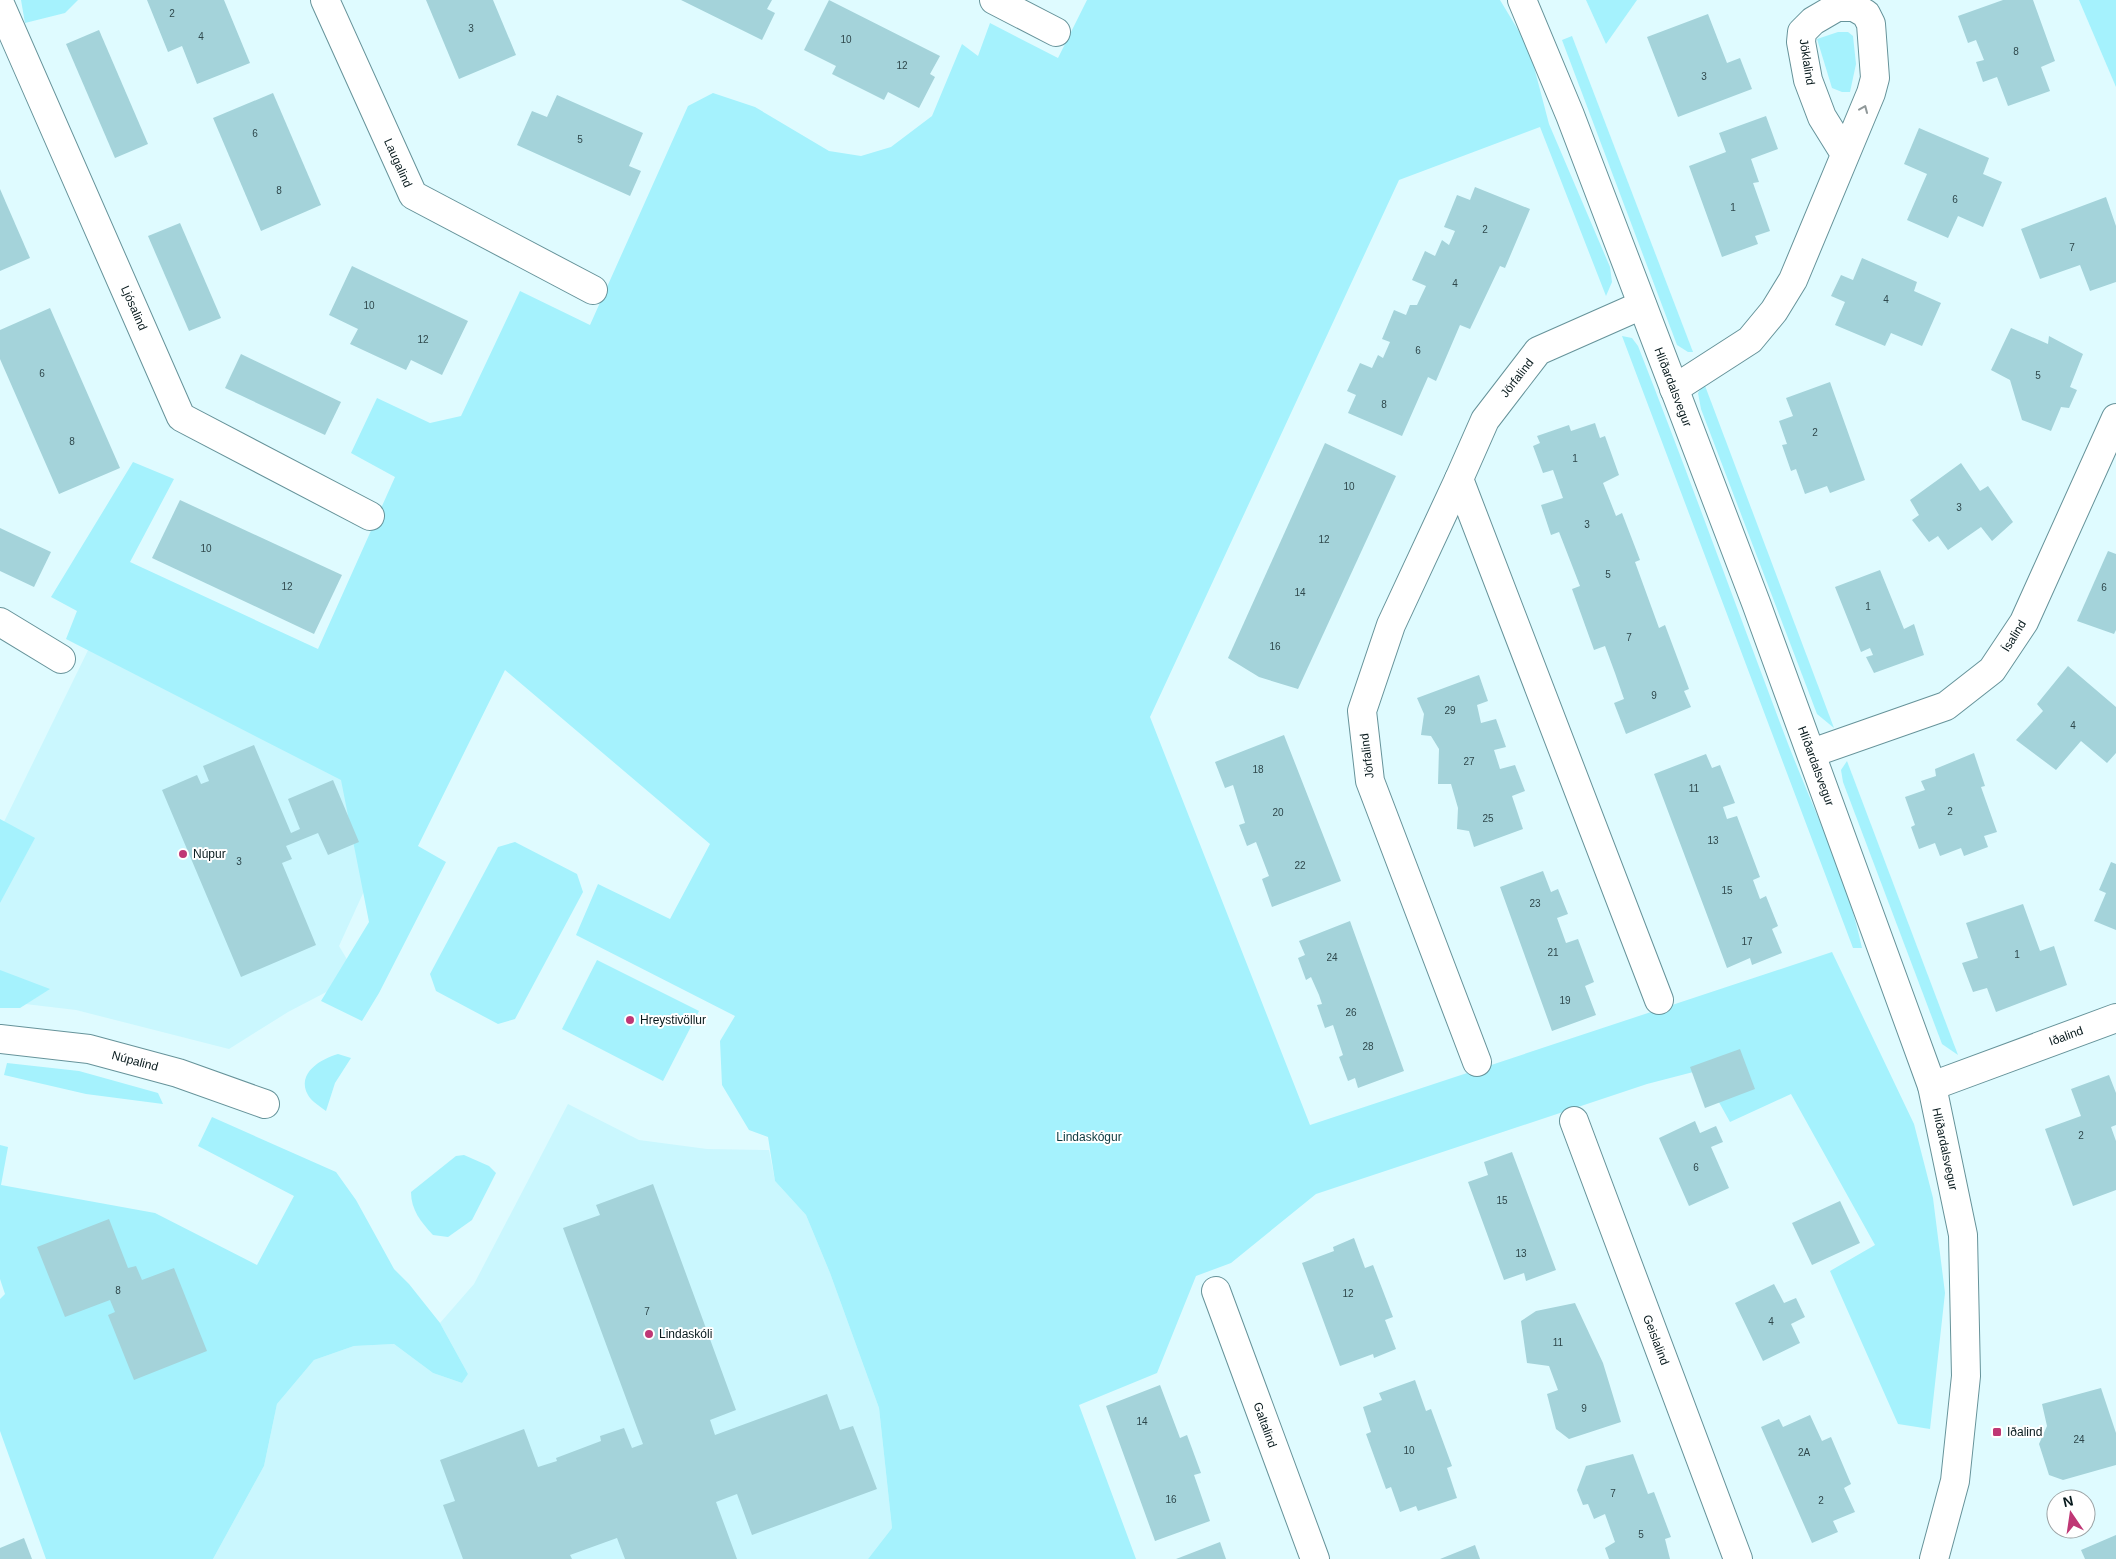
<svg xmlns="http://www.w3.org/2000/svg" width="2116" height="1559" font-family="Arial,sans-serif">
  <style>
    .built { fill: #caf7fe }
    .green { fill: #a5f2fd }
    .building { fill: #a4d3da }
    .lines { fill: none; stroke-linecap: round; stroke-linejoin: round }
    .minor-casing { stroke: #66939a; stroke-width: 30 }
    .tertiary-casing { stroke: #66939a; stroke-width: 30 }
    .minor { stroke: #fff; stroke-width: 28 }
    .tertiary { stroke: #fff; stroke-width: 28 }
    .oneway { stroke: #909899 }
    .poi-dot { fill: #bf3775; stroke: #fff; stroke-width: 2 }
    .labels { text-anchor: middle; stroke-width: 4; stroke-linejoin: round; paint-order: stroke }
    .number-label { font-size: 10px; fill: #2f484c }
    .street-label { font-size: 12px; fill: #081a1d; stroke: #fff }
    .poi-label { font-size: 12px; fill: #081a1d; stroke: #fff; text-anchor: start }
    .park-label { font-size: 12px; fill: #0a383e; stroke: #fff }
  </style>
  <rect width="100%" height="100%" fill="#dffbff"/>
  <g class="built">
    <polygon points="95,636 352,772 370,878 339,946 357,976 288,1012 229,1049 76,1010 0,1001 0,830"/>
    <polygon points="568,1104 639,1140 707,1149 769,1150 775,1181 806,1215 830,1273 879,1408 892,1528 868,1559 213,1559 264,1466 277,1404 314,1360 354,1346 394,1344 433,1373 462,1383 468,1374 440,1323 474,1284"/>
  </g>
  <g class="green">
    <polygon points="21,0 78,0 65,13 25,23"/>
    <polygon points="1087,0 1500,0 1529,48 1549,124 1610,267 1612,282 1606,296 1540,127 1399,180 1150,717 1310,1125 1832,952 1914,1124 1933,1198 1945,1293 1930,1429 1898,1424 1830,1271 1875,1245 1791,1094 1730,1122 1701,1070 1647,1084 1316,1194 1231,1263 1196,1276 1157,1373 1079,1405 1136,1559 868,1559 892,1528 879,1408 830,1273 806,1215 775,1181 768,1137 749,1130 722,1085 720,1041 735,1016 576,935 598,884 670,919 710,844 505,670 418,846 446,862 379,993 362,1021 321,1001 369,922 341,780 66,639 77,611 51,597 133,462 174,479 130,562 318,649 395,477 351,453 377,398 430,423 461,416 520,291 590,325 688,106 713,93 755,107 829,151 861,156 891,147 932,116 962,44 978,56 990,23 1058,58"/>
    <polygon points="1586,0 1637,0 1606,44"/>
    <polygon points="2079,0 2116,0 2116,87"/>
    <polygon points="1838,32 1848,32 1853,36 1856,64 1850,92 1842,92 1832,88 1817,39"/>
    <polygon points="1572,36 1693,352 1688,352 1677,345 1562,40"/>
    <path d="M 1622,336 L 1632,338 L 1638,346 C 1688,473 1734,601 1782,728 C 1809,801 1846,872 1862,948 L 1853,948 Z"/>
    <polygon points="1704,383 1834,728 1817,714 1701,409 1698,393"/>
    <polygon points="1847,761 1958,1055 1942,1044 1843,782 1841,770"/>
    <polygon points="0,819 35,838 0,903"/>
    <polygon points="515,842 577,874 583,892 515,1019 498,1024 436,991 430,974 498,847"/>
    <polygon points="597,960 699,1011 663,1081 562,1029"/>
    <polygon points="0,970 50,989 20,1008 0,1008"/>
    <path d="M 338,1054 L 351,1058 L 335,1083 L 326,1111 C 321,1107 311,1101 308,1095 C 296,1073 321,1059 338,1054 Z"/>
    <polygon points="7,1063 79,1071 158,1093 163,1104 86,1094 4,1075"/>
    <polygon points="212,1117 336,1172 356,1200 394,1269 409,1284 440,1323 468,1374 462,1383 433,1373 394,1344 354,1346 314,1360 277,1404 264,1466 213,1559 46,1559 0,1431 0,1299 5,1294 0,1279 0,1145 8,1147 1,1185 155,1213 257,1265 294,1196 198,1146"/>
    <path d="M 464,1155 L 489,1166 L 496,1173 L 472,1220 L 448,1237 L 433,1235 C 421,1222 411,1210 411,1192 L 456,1156 Z"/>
  </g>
  <g class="building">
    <polygon points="147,0 224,0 250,63 197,84 182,46 168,52"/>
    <polygon points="426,0 493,0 516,55 459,79"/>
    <polygon points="681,0 772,0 767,9 775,13 762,40"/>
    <polygon points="829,0 940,56 930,74 935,77 919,108 888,92 884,100 832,74 836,66 804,50"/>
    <polygon points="2003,0 2033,0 2055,61 2041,67 2050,91 2008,106 1997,77 1983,82 1976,62 1984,60 1976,40 1968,43 1958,16"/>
    <polygon points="1708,14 1727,63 1740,58 1752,89 1678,117 1647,37"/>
    <polygon points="99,30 148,144 115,158 66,44"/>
    <polygon points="273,93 321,205 261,231 213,118"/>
    <polygon points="557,95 643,133 629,166 641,171 630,196 517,145 532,111 547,117"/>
    <polygon points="1766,116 1778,149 1751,159 1759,182 1753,183 1770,231 1755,236 1758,244 1722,257 1689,166 1726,152 1719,133"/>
    <polygon points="1919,128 1989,158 1983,174 2002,182 1983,227 1958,216 1948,238 1907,220 1927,174 1904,164"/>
    <polygon points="1475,187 1530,209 1505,268 1500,266 1470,329 1460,325 1436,381 1428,377 1402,436 1348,413 1356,395 1347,391 1360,363 1372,368 1378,355 1383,358 1390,342 1382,339 1394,310 1406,315 1410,305 1417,305 1426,286 1412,280 1425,251 1435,256 1442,240 1449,245 1455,231 1444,227 1457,195 1470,200"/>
    <polygon points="0,189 30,258 0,271"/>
    <polygon points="2106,197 2116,226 2116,282 2090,291 2080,265 2040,279 2021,229"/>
    <polygon points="180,223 221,318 189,331 148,236"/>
    <polygon points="1862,258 1917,282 1914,291 1941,303 1922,346 1891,333 1885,346 1835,325 1845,302 1831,296 1841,275 1853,280"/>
    <polygon points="352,266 468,321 442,375 411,360 406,370 350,344 358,329 329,315"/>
    <polygon points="50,308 120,468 59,494 0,359 0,330"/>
    <polygon points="2011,328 2048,344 2049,336 2083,354 2070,387 2077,390 2069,408 2061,407 2051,431 2022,420 2010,380 1991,370"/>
    <polygon points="241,354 341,402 325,435 225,388"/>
    <polygon points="1830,382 1865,480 1830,493 1827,486 1805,494 1796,469 1791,471 1782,445 1787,444 1779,421 1793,416 1786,398"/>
    <polygon points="1595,423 1600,438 1605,436 1619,475 1603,483 1616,516 1622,513 1640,560 1635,562 1659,628 1665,625 1689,689 1684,691 1691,707 1626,734 1614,703 1624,699 1615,673 1605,646 1594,650 1572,589 1580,586 1559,532 1551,535 1541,505 1563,498 1553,470 1543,473 1533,446 1540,443 1537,436 1569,425 1571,431"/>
    <polygon points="1325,443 1396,476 1298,689 1259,677 1228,658"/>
    <polygon points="1961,463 1980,491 1988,486 2013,522 1992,541 1981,527 1948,550 1938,536 1929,542 1912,520 1919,515 1910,500"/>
    <polygon points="180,500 342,575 314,634 152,558"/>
    <polygon points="0,528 51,552 34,587 0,571"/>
    <polygon points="2108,551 2116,554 2116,630 2114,634 2077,621"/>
    <polygon points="1880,570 1904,629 1914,624 1924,655 1874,673 1866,657 1873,655 1870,648 1861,652 1835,587"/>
    <polygon points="2068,666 2116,707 2116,753 2107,763 2081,741 2056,770 2016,740 2043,711 2037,704"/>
    <polygon points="1479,675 1488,701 1477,705 1481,723 1496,719 1506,747 1494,750 1500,769 1515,765 1525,791 1512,796 1523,829 1474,847 1469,831 1457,829 1458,808 1451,784 1438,784 1439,749 1431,736 1421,735 1424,714 1417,698"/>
    <polygon points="1284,735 1341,881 1272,907 1262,879 1269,876 1256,842 1247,846 1239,825 1245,823 1233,785 1225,788 1215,762"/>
    <polygon points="254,745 291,833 300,829 288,799 333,780 359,842 328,855 318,833 286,846 292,859 282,863 316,945 241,977 162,790 197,775 201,784 209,781 203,766"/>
    <polygon points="1974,753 1985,786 1981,787 1997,832 1984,836 1988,847 1964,856 1961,848 1940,856 1935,843 1919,849 1911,827 1915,825 1905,797 1925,790 1921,781 1936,776 1935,769"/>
    <polygon points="1706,754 1712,768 1720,765 1735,803 1723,807 1727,819 1737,816 1760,877 1753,880 1760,899 1766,896 1778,926 1772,929 1782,953 1752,965 1750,958 1727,968 1654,774"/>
    <polygon points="2111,862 2116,864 2116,930 2094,921 2106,893 2099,890"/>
    <polygon points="1543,871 1551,892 1558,889 1568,914 1557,918 1566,943 1578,939 1594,982 1585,986 1596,1015 1552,1031 1500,887"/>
    <polygon points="2023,904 2040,951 2054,946 2067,985 1996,1012 1987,988 1973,992 1962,963 1978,958 1966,923"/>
    <polygon points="1350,921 1404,1071 1358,1088 1355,1078 1348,1081 1339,1057 1343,1055 1333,1025 1325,1028 1317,1005 1322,1004 1319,995 1311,977 1306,980 1298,958 1305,955 1299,941"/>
    <polygon points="1740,1049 1755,1089 1705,1108 1690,1067"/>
    <polygon points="2109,1075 2116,1093 2116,1125 2111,1127 2116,1141 2116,1190 2073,1206 2045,1129 2081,1116 2071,1089"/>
    <polygon points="1695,1121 1700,1133 1716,1126 1723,1142 1711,1147 1729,1188 1689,1206 1659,1138"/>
    <polygon points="1512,1152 1556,1270 1526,1281 1524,1273 1504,1280 1468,1182 1488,1175 1484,1162"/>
    <polygon points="653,1184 736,1410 710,1420 715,1435 827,1394 840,1430 853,1426 877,1489 752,1535 737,1494 716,1502 737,1559 625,1559 617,1538 570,1555 572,1559 463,1559 443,1505 455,1501 440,1460 524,1429 538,1467 557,1461 556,1458 601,1441 600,1436 624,1428 632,1448 643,1444 563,1228 600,1215 596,1205"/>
    <polygon points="1840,1201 1860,1243 1812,1265 1792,1223"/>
    <polygon points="109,1219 128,1268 136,1266 142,1280 174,1268 207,1351 134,1380 108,1315 115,1312 110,1300 65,1317 37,1247"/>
    <polygon points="1354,1238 1365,1268 1373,1265 1393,1317 1385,1320 1396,1349 1374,1358 1373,1354 1340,1366 1302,1263 1334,1251 1333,1247"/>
    <polygon points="1774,1284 1784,1303 1796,1298 1805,1317 1791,1324 1800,1343 1763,1361 1735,1303"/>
    <polygon points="1575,1303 1603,1363 1621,1422 1569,1439 1556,1429 1547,1394 1558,1390 1549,1366 1527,1363 1521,1321 1536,1311"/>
    <polygon points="1415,1380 1426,1411 1431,1409 1452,1466 1447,1468 1457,1498 1418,1511 1416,1506 1400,1512 1391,1487 1386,1489 1366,1434 1371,1432 1363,1407 1382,1400 1379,1393"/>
    <polygon points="1160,1385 1180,1438 1187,1435 1201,1473 1194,1475 1210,1521 1155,1541 1106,1406"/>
    <polygon points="2101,1388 2116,1433 2116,1465 2063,1480 2049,1475 2039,1444 2047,1426 2042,1404"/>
    <polygon points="1810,1415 1822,1441 1831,1437 1851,1484 1844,1488 1855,1512 1833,1521 1838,1532 1812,1543 1761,1427 1779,1419 1783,1427"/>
    <polygon points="1633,1454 1648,1494 1654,1492 1671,1537 1665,1539 1670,1559 1609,1559 1605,1548 1615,1542 1605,1514 1594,1519 1588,1504 1583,1505 1577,1490 1586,1466"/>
    <polygon points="2116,1535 2116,1559 2085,1559 2081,1550"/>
    <polygon points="24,1538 32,1559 0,1559 0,1548"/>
    <polygon points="1220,1542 1226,1559 1176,1559"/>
    <polygon points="1475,1545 1480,1559 1440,1559"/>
  </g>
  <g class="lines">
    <g class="minor-casing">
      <g id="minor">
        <polyline points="325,0 413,195 593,290"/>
        <polyline points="994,0 1056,32"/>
        <polyline points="0,4 181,417 370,516"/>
        <polyline points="1674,389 1750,340 1774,311 1793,280 1871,93 1875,78 1871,24 1866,14 1854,7 1837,7 1813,21 1802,32 1801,42 1808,80 1822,117 1845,154"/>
        <polyline points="1459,479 1659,1000"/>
        <polyline points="0,622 61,659"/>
        <polyline points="1812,753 1946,706 1992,670 2024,622 2116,418"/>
        <polyline points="0,1039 89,1049 178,1073 265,1104"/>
        <polyline points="1477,1062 1370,781 1362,711 1391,625 1459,479 1485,420 1538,351 1642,305"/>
        <polyline points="1932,1086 2116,1018"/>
        <polyline points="1574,1121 1738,1559"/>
        <polyline points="1216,1291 1315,1559"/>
      </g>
    </g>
    <g class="tertiary-casing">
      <polyline id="tertiary" points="1522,0 1570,115 1756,603 1932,1086 1963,1235 1966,1376 1955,1481 1934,1559"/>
    </g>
    <use href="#minor" class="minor"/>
    <use href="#tertiary" class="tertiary"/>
  </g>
  <defs><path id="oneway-chevron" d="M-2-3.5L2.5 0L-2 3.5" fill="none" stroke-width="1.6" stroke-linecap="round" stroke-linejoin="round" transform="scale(1.25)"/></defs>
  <use class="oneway" href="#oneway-chevron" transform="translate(1864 109) rotate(-67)"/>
  <g class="poi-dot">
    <circle cx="183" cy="854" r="5"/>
    <circle cx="630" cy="1020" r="5"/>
    <circle cx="649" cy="1334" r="5"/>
    <rect x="1992" y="1427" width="10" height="10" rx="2.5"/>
  </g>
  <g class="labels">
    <g class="number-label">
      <text x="172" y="17">2</text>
      <text x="471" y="32">3</text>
      <text x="201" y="40">4</text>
      <text x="846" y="43">10</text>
      <text x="2016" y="55">8</text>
      <text x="902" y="69">12</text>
      <text x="1704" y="80">3</text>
      <text x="255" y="137">6</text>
      <text x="580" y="143">5</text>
      <text x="279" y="194">8</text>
      <text x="1955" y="203">6</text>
      <text x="1733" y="211">1</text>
      <text x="1485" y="233">2</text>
      <text x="2072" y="251">7</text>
      <text x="1455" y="287">4</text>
      <text x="1886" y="303">4</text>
      <text x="369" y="309">10</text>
      <text x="423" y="343">12</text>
      <text x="1418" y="354">6</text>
      <text x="42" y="377">6</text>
      <text x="2038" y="379">5</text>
      <text x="1384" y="408">8</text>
      <text x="1815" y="436">2</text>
      <text x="72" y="445">8</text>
      <text x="1575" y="462">1</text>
      <text x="1349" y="490">10</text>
      <text x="1959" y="511">3</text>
      <text x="1587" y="528">3</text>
      <text x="1324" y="543">12</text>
      <text x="206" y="552">10</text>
      <text x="1608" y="578">5</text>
      <text x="287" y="590">12</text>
      <text x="2104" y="591">6</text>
      <text x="1300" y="596">14</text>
      <text x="1868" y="610">1</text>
      <text x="1629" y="641">7</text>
      <text x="1275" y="650">16</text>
      <text x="1654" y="699">9</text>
      <text x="1450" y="714">29</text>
      <text x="2073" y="729">4</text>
      <text x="1469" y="765">27</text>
      <text x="1258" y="773">18</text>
      <text x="1694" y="792">11</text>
      <text x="1950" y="815">2</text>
      <text x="1278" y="816">20</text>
      <text x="1488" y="822">25</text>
      <text x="1713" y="844">13</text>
      <text x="239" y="865">3</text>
      <text x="1300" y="869">22</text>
      <text x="1727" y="894">15</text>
      <text x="1535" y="907">23</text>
      <text x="1747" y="945">17</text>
      <text x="1553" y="956">21</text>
      <text x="2017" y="958">1</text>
      <text x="1332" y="961">24</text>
      <text x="1565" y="1004">19</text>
      <text x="1351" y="1016">26</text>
      <text x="1368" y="1050">28</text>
      <text x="2081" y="1139">2</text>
      <text x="1696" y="1171">6</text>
      <text x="1502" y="1204">15</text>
      <text x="1521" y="1257">13</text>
      <text x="118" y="1294">8</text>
      <text x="1348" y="1297">12</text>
      <text x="647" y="1315">7</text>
      <text x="1771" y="1325">4</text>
      <text x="1558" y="1346">11</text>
      <text x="1584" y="1412">9</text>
      <text x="1142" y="1425">14</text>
      <text x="2079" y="1443">24</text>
      <text x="1409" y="1454">10</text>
      <text x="1804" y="1456">2A</text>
      <text x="1613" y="1497">7</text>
      <text x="1171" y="1503">16</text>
      <text x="1821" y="1504">2</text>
      <text x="1641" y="1538">5</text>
    </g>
    <g class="street-label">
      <text transform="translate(1807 62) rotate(81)" y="4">Jöklalind</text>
      <text transform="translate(398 163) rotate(66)" y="4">Laugalind</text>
      <text transform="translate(134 308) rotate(66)" y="4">Ljósalind</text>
      <text transform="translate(1517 378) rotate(-52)" y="4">Jörfalind</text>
      <text transform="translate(1673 387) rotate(69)" y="4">Hlíðardalsvegur</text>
      <text transform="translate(2014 636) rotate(-58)" y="4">Ísalind</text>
      <text transform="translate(1367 756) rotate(-97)" y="4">Jörfalind</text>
      <text transform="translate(1816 766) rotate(70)" y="4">Hlíðardalsvegur</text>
      <text transform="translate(2066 1036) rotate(-20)" y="4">Iðalind</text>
      <text transform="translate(135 1061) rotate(15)" y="4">Núpalind</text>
      <text transform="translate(1945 1149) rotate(78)" y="4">Hlíðardalsvegur</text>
      <text transform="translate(1656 1340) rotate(69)" y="4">Geislalind</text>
      <text transform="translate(1265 1425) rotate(70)" y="4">Galtalind</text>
    </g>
    <g class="poi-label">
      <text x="193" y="858">Núpur</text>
      <text x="640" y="1024">Hreystivöllur</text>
      <text x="659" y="1338">Lindaskóli</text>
      <text x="2007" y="1436">Iðalind</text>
    </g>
    <g class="park-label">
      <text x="1089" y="1141">Lindaskógur</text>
    </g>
  </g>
  <g transform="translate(2071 1514) rotate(347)"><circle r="24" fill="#ffffff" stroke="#9ca3a5"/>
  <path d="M0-4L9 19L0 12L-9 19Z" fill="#bf3775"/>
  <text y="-8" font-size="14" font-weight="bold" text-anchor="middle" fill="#081a1d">N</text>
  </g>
</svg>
